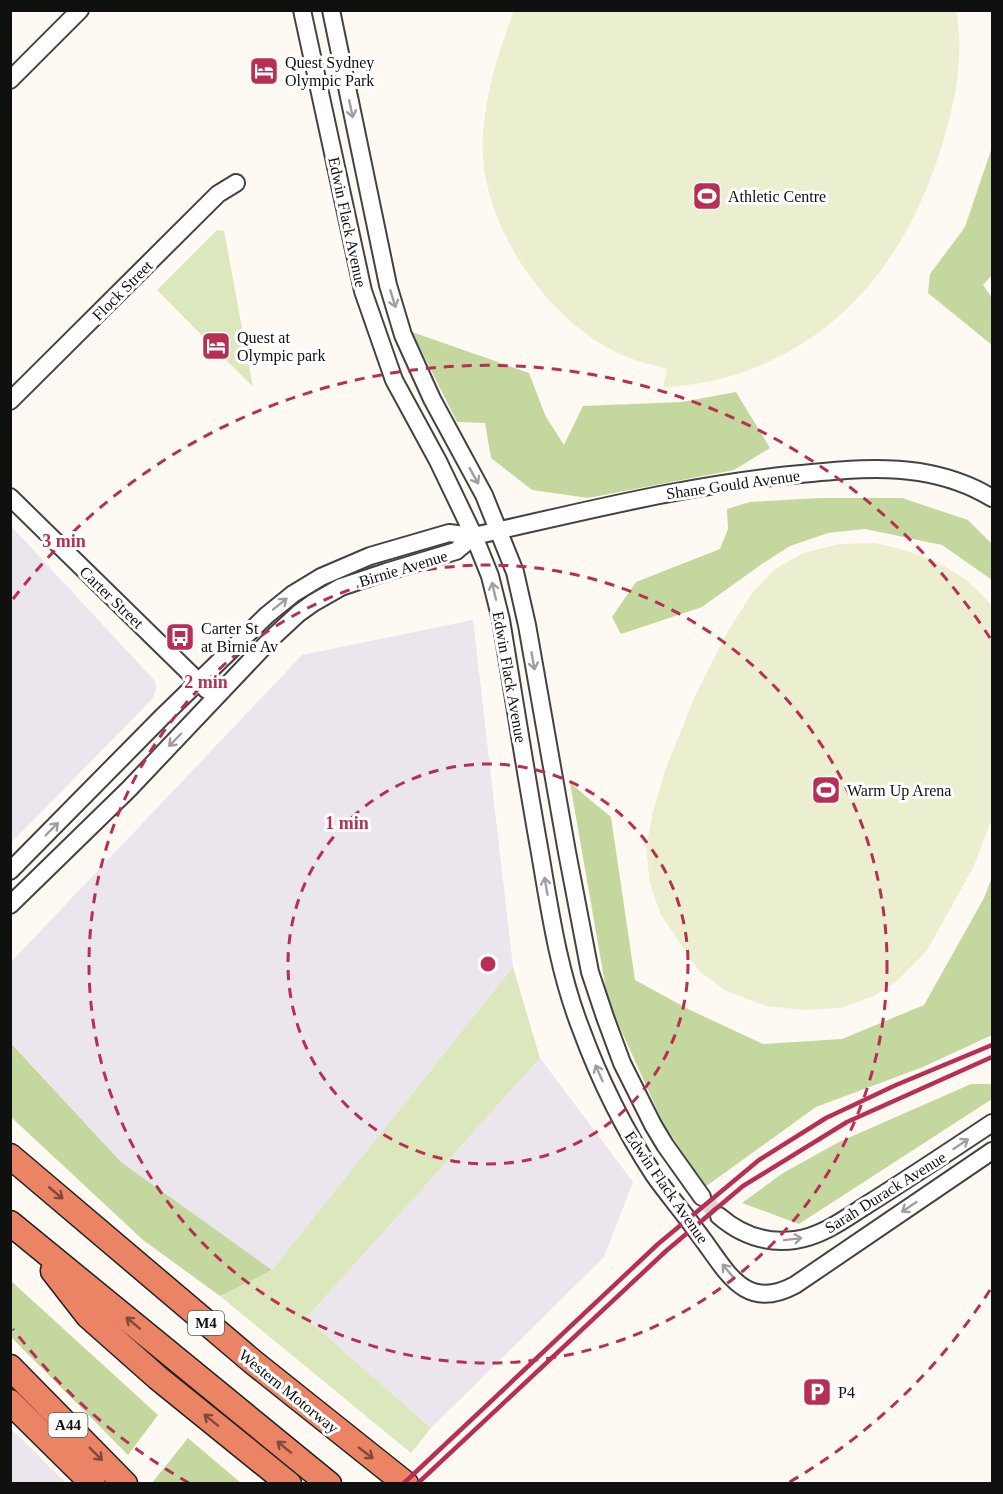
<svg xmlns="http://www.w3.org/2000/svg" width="1003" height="1494" font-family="Georgia,serif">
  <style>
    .industrial { fill: #ebe5ed }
    .green { fill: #dce7be }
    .forest { fill: #c4d79e }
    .pitch { fill: #ebefcf }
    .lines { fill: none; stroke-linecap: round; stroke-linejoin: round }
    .minor-tunnel { stroke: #dad7d1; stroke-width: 16; stroke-dasharray: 16 8; stroke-linecap: butt }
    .minor-casing { stroke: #434343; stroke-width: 20 }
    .highway-casing { stroke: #212121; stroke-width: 27 }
    .minor { stroke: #fff; stroke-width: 16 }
    .highway { stroke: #eb8464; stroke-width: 24 }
    .rail { stroke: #b82f54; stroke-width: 4.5 }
    .oneway { stroke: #9f9f9f }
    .oneway2 { stroke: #7e4a3a }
    .ring { fill: none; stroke: #b82f54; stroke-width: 3; stroke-dasharray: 10 8 }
    .labels { text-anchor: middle; stroke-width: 6; stroke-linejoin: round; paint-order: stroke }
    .shield { fill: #fff; stroke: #585858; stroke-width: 1.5 }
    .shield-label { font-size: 15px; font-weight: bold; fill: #101010 }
    .poi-label { font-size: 16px; fill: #101010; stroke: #fff; text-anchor: start }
    .street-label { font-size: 16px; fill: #101010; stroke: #fff }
    .centre { fill: #b82f54; stroke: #fff; stroke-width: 3 }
    .ring-label { font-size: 18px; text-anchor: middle; font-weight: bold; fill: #b82f54; stroke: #fff; stroke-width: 6; stroke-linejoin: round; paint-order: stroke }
  </style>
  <rect width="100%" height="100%" fill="#fefaf3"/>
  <g class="industrial">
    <polygon points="11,526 155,681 156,689 153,698 11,843"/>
    <polygon points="473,620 513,967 272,1270 121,1162 11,1042 11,962 302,655"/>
    <polygon points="540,1058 633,1182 604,1257 431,1428 306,1318"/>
    <polygon points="11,1429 66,1483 11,1483"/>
  </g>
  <g class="green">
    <polygon points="217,230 224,231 253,387 157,290"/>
    <polygon points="513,967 540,1058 306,1318 431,1428 411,1453 220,1296 272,1270"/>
  </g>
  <g class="forest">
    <polygon points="992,147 992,275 983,285 992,298 992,345 928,293 930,274 965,227"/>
    <polygon points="412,332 529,373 545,415 564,445 583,406 682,402 736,392 770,448 734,470 588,498 532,490 491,458 485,423 457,422"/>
    <polygon points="821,498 902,498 968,520 992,544 992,580 942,545 865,529 828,533 790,546 762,564 702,607 621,634 612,617 636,582 720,549 728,529 727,509 750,502"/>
    <polygon points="570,783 611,817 635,980 690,1010 763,1044 842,1039 924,1005 984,898 992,877 992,1035 923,1067 816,1107 705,1187 662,1121 608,1001"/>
    <polygon points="10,1042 121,1162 272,1270 220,1296 143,1240 11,1117"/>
    <polygon points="971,1084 992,1084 992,1099 799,1224 742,1203 783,1173 839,1142"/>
    <polygon points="11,1281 158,1415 128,1455 11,1337"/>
    <polygon points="188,1438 241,1483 242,1483 152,1483"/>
  </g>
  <g class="pitch">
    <path d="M 514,11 L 956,11 C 965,55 955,103 942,145 C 909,254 843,342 731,376 C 709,383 686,385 663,388 L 667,369 C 654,365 640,362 627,357 C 553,327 489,237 483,158 C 480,112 497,53 514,11 Z"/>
    <path d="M 875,543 C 923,553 960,567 992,606 L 992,819 L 974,866 L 926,952 L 897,981 L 874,996 L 840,1008 L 804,1010 L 766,1006 L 726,991 L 699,971 L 661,915 L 650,884 L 646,847 L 653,811 L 666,768 L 695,696 L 729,629 L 753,592 L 775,569 L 803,553 L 839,544 Z"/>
  </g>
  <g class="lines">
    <polyline class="minor-tunnel" points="702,1197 719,1216"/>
    <g class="minor-casing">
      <g id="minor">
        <path d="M 302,10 L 363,291 L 394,380 L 438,461 L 474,536 L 490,576 L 501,620 C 514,698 526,775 540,853 C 550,912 559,973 581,1029 C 600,1081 624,1129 654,1175 C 668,1195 684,1213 698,1233 C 726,1269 743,1313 795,1285 L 992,1151"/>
        <polyline points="331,10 388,285 403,335 432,399 484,495 515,572 527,625 567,852 590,972 605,1017 622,1063 653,1125 665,1145 702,1197"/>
        <polyline points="10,80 80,10"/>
        <polyline points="10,401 218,194 236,183"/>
        <polyline points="10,497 207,690"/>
        <path d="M 10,871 L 162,717 L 267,615 L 293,594 L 321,577 L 370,556 L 449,533 L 474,536 C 582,512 690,484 801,474 C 841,470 880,466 919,472 C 944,476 971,485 992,498"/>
        <polyline points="10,905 129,789 272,638 299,613 313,603 341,587 386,572 456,551 474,536"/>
        <path d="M 719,1216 C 741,1235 765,1244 795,1240 C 822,1236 843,1220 865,1206 C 908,1179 950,1151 992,1123"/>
      </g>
    </g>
    <g class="highway-casing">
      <g id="highway">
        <polyline points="10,1156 253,1362 406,1484"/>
        <polyline points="10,1223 329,1484"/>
        <polyline points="53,1271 88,1316 158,1378 289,1484"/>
        <polyline points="10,1367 125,1484"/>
        <polyline points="10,1402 93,1484"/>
      </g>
    </g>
    <use href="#minor" class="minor"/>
    <use href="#highway" class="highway"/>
    <g class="rail">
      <polyline points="403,1484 658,1244 759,1160 826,1118 896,1085 992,1045"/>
      <polyline points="417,1484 666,1251 743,1186 847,1122 992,1057"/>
    </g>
  </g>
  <defs><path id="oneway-shaft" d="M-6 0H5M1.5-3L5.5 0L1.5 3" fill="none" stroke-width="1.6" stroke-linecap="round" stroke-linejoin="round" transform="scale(1.5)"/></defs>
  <g class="oneway">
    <use href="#oneway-shaft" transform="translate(351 109) rotate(78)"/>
    <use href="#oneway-shaft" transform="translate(393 299) rotate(73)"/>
    <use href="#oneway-shaft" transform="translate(474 476) rotate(61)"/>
    <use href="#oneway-shaft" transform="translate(494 591) rotate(-103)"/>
    <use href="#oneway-shaft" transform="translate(280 604) rotate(-39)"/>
    <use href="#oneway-shaft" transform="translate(533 661) rotate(80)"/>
    <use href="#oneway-shaft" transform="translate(175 740) rotate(134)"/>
    <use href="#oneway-shaft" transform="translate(52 829) rotate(-45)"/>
    <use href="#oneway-shaft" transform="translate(546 886) rotate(-100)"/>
    <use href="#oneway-shaft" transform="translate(599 1073) rotate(-114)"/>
    <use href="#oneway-shaft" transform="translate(961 1144) rotate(-34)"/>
    <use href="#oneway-shaft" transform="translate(909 1207) rotate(146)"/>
    <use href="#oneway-shaft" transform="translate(793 1239) rotate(-7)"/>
    <use href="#oneway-shaft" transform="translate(728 1271) rotate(-130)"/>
  </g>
  <g class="oneway2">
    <use href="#oneway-shaft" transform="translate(56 1193) rotate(40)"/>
    <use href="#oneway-shaft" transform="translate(133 1323) rotate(-141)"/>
    <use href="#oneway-shaft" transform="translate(211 1420) rotate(-141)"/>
    <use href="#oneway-shaft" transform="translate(284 1447) rotate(-141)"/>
    <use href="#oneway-shaft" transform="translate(366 1453) rotate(37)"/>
    <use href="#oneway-shaft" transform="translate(96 1454) rotate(45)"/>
  </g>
  <g class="ring">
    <circle cx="488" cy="964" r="200"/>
    <circle cx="488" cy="964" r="399"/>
    <path d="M990 1290A599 599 0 0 1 788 1483M189 1483A599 599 0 0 1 13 1329M13 599A599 599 0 0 1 990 638"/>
  </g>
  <defs>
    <g id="hotel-square" transform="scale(1.5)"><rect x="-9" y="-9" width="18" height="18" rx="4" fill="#b82f54" stroke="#fff"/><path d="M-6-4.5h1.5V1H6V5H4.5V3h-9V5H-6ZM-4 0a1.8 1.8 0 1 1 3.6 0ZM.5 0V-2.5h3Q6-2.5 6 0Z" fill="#fff"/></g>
    <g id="stadium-square" transform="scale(1.5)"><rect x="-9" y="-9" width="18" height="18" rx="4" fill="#b82f54" stroke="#fff"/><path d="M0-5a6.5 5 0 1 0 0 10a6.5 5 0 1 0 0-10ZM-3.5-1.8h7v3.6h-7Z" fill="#fff"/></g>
    <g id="bus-square" transform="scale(1.5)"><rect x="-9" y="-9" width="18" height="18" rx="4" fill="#b82f54" stroke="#fff"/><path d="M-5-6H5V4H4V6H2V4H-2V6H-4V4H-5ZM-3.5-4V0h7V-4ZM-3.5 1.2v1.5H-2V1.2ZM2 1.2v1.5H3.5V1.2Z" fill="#fff"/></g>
    <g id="parking-square" transform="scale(1.5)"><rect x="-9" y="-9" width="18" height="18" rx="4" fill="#b82f54" stroke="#fff"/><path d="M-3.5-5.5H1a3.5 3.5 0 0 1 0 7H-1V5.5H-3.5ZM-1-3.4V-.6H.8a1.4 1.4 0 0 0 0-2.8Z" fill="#fff"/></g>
  </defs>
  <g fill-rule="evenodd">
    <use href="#hotel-square" x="264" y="71"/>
    <use href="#stadium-square" x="707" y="196"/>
    <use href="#hotel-square" x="216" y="346"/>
    <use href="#bus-square" x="180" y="637"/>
    <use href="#stadium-square" x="826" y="790"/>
    <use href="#parking-square" x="817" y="1392"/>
  </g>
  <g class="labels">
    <g class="shield">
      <rect x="188" y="1311" width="36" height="24" rx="4.5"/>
      <rect x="48.5" y="1413" width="39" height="24" rx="4.5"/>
    </g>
    <g class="shield-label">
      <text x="206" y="1328">M4</text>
      <text x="68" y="1430">A44</text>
    </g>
    <g class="poi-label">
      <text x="285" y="68">Quest Sydney<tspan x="285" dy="18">Olympic Park</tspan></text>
      <text x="728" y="202">Athletic Centre</text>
      <text x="237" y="343">Quest at<tspan x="237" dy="18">Olympic park</tspan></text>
      <text x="201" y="634">Carter St<tspan x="201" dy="18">at Birnie Av</tspan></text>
      <text x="847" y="796">Warm Up Arena</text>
      <text x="838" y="1398">P4</text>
    </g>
    <g class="street-label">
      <text transform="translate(348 222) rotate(78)" y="6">Edwin Flack Avenue</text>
      <text transform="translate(122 290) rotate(-45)" y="6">Flock Street</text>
      <text transform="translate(733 484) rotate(-8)" y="6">Shane Gould Avenue</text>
      <text transform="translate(403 568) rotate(-17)" y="6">Birnie Avenue</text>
      <text transform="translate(112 597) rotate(44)" y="6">Carter Street</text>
      <text transform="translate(510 677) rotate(80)" y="6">Edwin Flack Avenue</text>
      <text transform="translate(667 1187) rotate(55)" y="6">Edwin Flack Avenue</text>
      <text transform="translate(885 1192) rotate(-32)" y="6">Sarah Durack Avenue</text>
      <text transform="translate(289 1391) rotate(39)" y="6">Western Motorway</text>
    </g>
  </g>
  <circle cx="488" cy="964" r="9" class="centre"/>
  <g class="ring-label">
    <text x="64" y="547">3 min</text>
    <text x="206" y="688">2 min</text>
    <text x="347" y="829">1 min</text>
  </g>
  <rect width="1003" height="1494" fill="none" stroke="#101010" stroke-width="24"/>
</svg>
